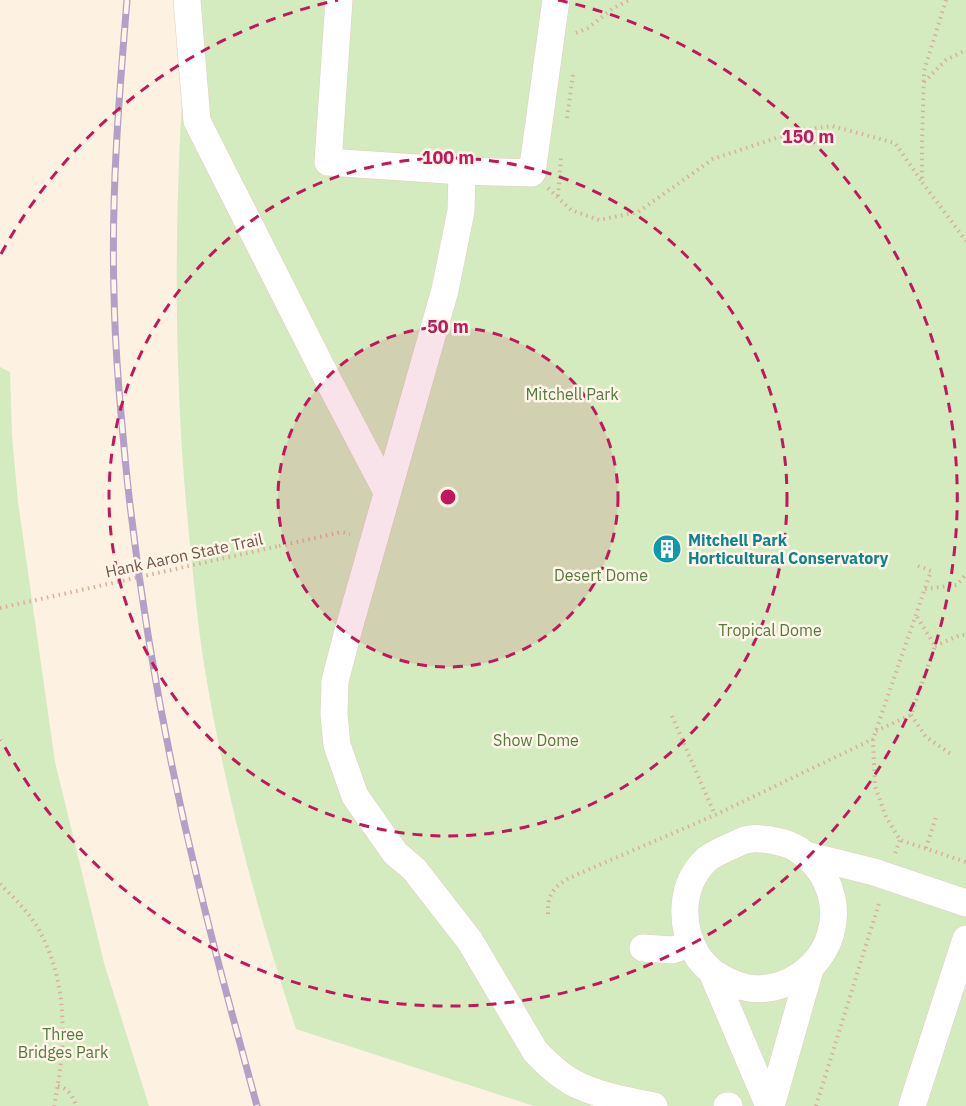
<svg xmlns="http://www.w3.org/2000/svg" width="966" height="1106" font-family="'IBM Plex Sans',sans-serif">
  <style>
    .green { fill: #d3ebbf }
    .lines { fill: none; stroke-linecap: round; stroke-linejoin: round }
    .minor-casing { stroke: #e3cebf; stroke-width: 28 }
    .path { stroke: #d8b09b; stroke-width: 4; stroke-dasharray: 1.5 4.5; stroke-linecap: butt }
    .minor { stroke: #fff; stroke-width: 27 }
    .rail-casing { stroke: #b3a0c6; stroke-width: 7 }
    .rail { stroke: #fff5e8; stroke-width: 4.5; stroke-dasharray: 14; stroke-linecap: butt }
    .path-bridge { stroke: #d8b09b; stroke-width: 4; stroke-dasharray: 1.5 4.5; stroke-linecap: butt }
    .ring { fill: none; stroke: #c2185b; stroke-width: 3; stroke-dasharray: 10 8 }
    .labels { text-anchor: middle; stroke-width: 5; stroke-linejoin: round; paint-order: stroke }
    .park-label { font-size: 16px; fill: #537b3f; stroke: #fff5e8 }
    .culture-label { font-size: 16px; font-weight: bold; fill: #0d838f; stroke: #fff5e8; text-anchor: start }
    .street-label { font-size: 16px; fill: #755547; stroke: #fff5e8 }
    .centre { fill: #c2185b; stroke: #fff5e8; stroke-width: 3 }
    .ring-label { font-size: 18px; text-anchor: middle; font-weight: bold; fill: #c2185b; stroke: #fff5e8; stroke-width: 5; stroke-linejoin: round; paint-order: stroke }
  </style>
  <rect width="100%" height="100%" fill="#fdf1e1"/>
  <g class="green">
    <path d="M 189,0 L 966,0 L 966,1106 L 534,1106 L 296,1029 C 256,908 223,784 203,658 C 197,620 194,582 190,544 C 171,363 174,181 189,0 Z"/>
    <polygon points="0,367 10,372 12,436 18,502 55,762 104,963 149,1106 0,1106"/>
  </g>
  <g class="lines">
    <g class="minor-casing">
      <g id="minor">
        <polyline points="187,0 197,121 326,376 387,492"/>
        <polyline points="339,0 328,162 462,171 532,173 556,0"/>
        <path d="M 462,171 L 461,211 L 445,290 L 347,635 L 335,681 L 334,715 L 337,745 L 355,796 L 395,853 L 414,869 L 470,941 L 535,1051 C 548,1065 563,1079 580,1086 C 604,1097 629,1101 654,1106"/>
        <polyline points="806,855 874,872 966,903"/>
        <polyline points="643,948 672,950 691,944"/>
        <path d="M 712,972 C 724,980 735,986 749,988 C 760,990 771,988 781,985 C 833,967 851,905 814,863 C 805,853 793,845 780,842 C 767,839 752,836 740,842 C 730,847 716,852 707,859 C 680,884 679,925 697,955 C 701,962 707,967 712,972 L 769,1106"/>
        <polyline points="727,1106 729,1106"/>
        <polyline points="771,1106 810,969"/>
        <polyline points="912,1106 966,939"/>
      </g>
    </g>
    <g class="path">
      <polyline points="946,0 924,71 922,145 922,182 966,241"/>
      <polyline points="576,33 588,28 612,9 629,0"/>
      <polyline points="924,82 946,60 966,50"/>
      <polyline points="567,118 573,75"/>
      <polyline points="548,188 571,210 599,220 638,212 713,159 800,130 832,126 895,143 922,182"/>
      <polyline points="558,196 561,158"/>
      <polyline points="279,546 342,532 350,534"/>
      <polyline points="918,566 931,571 873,739 875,786 886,817 900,840 966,862"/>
      <polyline points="925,589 957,585 966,574"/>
      <polyline points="935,646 960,635 966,635"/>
      <polyline points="911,715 926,737 951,754"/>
      <polyline points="672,716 715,815"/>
      <polyline points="876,731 911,715 935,646 916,615"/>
      <polyline points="926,848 937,814"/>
      <polyline points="895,853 900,840"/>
      <path d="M 0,884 C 14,898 29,912 39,930 C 69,984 66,1047 54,1106"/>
      <path d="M 548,914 C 547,896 553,887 569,878 L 715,815 L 873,739"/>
      <path d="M 58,1086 C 68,1088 73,1096 76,1106"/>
      <polyline points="816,1106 880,900"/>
    </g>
    <use href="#minor" class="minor"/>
    <g class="rail-casing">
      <path id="rail" d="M 127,0 C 119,97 111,195 114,293 C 115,354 121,416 127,478 C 142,618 167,757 201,894 C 218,965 238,1035 257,1106"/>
    </g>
    <use href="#rail" class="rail"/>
    <polyline class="path-bridge" points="0,608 279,546"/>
  </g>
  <circle cx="448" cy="497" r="170" fill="#c2185b" fill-opacity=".12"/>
  <g class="ring">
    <circle cx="448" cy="497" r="170"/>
    <circle cx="448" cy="497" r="339"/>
    <path d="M1 254A509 509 0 0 1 338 0M558 0A509 509 0 1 1 1 740"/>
  </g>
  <defs>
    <g id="building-disc" transform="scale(1.5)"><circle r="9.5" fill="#0f9aa8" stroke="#fff5e8"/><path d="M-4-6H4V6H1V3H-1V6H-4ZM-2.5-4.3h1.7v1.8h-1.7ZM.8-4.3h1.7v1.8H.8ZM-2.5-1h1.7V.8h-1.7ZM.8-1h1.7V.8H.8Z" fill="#fff"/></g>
  </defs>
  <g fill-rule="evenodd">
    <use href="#building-disc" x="667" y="549"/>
  </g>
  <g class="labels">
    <g class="park-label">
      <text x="572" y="400">Mitchell Park</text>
      <text x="601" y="581">Desert Dome</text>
      <text x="770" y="636">Tropical Dome</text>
      <text x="536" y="746">Show Dome</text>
      <text x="63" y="1040">Three<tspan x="63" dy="18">Bridges Park</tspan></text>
    </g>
    <g class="culture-label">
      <text x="688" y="546">Mitchell Park<tspan x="688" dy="18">Horticultural Conservatory</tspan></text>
    </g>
    <g class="street-label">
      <text transform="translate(184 555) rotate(-12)" y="6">Hank Aaron State Trail</text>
    </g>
  </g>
  <circle cx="448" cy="497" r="9" class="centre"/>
  <g class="ring-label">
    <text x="808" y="143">150 m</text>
    <text x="448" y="164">100 m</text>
    <text x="448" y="333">50 m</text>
  </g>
</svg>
